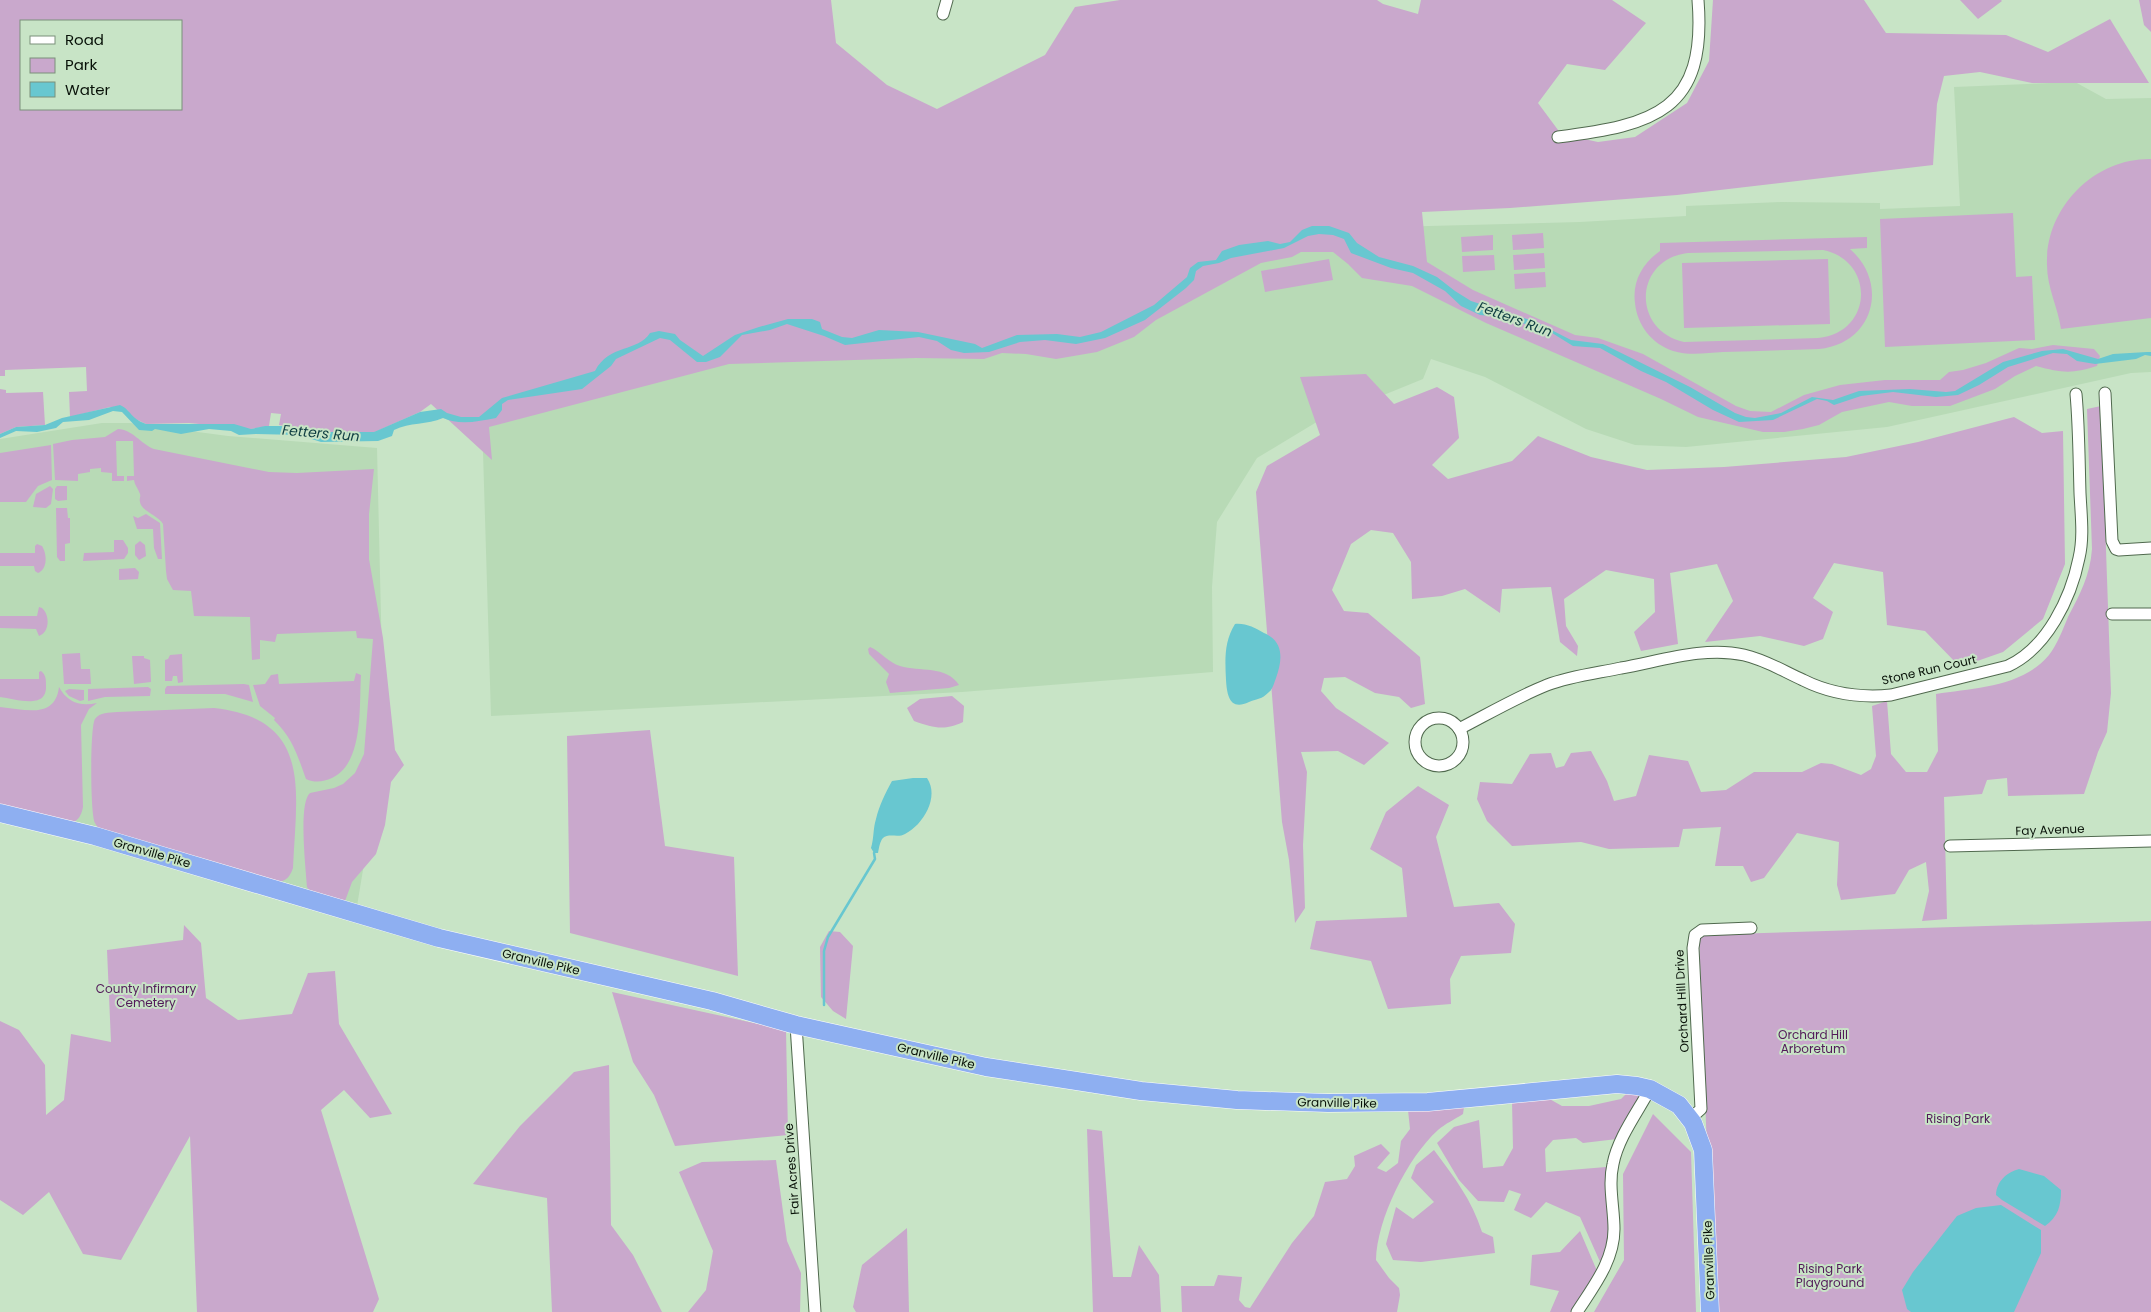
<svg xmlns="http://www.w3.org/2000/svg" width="2151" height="1312" font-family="Poppins,sans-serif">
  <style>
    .built { fill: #b8dab6 }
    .green { fill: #c9a8cc; fill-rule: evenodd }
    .water { fill: #68c7d0 }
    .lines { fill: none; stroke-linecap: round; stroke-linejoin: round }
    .stream { stroke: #68c7d0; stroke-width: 2.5 }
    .minor-casing { stroke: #50694e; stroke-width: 13 }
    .highway-casing { stroke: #fff; stroke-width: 19 }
    .minor { stroke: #fff; stroke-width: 11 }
    .highway { stroke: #8eaff1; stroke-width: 18 }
    .labels { text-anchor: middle; stroke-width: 4; stroke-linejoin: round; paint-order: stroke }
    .street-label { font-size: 12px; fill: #081108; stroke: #c8e4c6 }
    .park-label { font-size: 12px; fill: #521959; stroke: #c8e4c6 }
    .water-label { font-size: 14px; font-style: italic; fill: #0f3d41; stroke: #c8e4c6 }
  </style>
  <rect width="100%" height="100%" fill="#c8e4c6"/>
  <g class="built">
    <polygon points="2075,82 2106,99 2151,98 2151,372 2131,373 1887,427 1686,447 1635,445 1586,429 1485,377 1431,359 1423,379 1315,423 1257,458 1217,522 1212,587 1213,672 962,692 491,716 482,419 1274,230 1580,222 1686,216 1686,206 1781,202 1880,203 1880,209 1960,206 1954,87"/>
    <polygon points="102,423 130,423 228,436 377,448 384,744 357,906 0,803 0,439"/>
  </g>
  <g class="green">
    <path d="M 0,0 L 831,0 L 836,43 L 887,85 L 937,109 L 1045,55 L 1075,7 L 1120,0 L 1377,0 L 1383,4 L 1418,14 L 1421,0 L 1612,0 L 1646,23 L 1605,70 L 1567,64 L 1538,103 L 1561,134 L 1598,142 L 1635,137 L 1687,103 L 1709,61 L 1713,0 L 1864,0 L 1886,33 L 2006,35 L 2048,52 L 2110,19 L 2149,83 L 2032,83 L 1980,72 L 1944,76 L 1937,104 L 1933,165 L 1677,195 L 1510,208 L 1422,212 L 1427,262 L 1473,290 L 1575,335 L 1598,338 L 1643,354 L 1736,406 L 1750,411 L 1771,412 L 1804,395 L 1840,385 L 1885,380 L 1940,380 L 1949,372 L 1963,370 L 1986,363 L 2019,348 L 2032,349 L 2053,345 L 2094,349 L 2100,356 L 2097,366 C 2072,374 2062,373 2036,366 L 2015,376 L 1995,389 L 1950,406 L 1912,406 L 1889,402 L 1842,412 L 1819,425 L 1803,429 L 1784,432 L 1763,432 L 1698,417 L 1661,399 L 1486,323 L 1412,286 L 1362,278 L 1348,264 L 1333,252 L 1301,252 L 1292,257 L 1261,263 L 1156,320 L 1134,337 L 1097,352 L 1056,359 L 1026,354 L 1002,353 L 984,359 L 916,358 L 729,364 L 489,427 L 492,460 L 431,404 L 420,412 L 375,432 L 321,432 L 279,425 L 281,414 L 271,413 L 269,426 L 251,429 L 189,423 L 146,424 L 131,417 L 127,410 L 110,407 L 70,417 L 69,392 L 87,391 L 86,367 L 5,370 L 5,376 L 0,376 ZM 21,21 L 181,21 L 181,109 L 21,109 Z"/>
    <polygon points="1960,0 2001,0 2002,1 1978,19"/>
    <polygon points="2139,0 2151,0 2151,32 2144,25"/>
    <path d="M 2151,159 L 2151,318 L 2061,329 C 2058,307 2047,288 2047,265 C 2045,208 2094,158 2151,159 Z"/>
    <polygon points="2013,213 2016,277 2032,276 2035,340 1885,347 1880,219"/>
    <polygon points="1543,233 1544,248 1513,250 1512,235"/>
    <polygon points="1493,235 1493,250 1462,252 1461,237"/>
    <path d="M 1867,237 L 1867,248 L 1850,249 C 1890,284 1873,344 1819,349 C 1787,350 1755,351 1723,352 C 1707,353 1689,356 1673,351 C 1652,344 1637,325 1635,303 C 1632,281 1643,263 1660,251 L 1660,243 ZM 1823,250 C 1876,261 1873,333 1818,338 L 1684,342 C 1631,330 1634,259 1688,253 Z"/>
    <polygon points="1544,253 1545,268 1514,270 1513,255"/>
    <polygon points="1494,255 1495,270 1463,272 1462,256"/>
    <polygon points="1329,259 1333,280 1265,292 1261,271"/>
    <polygon points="1828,259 1830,324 1684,328 1682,263"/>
    <polygon points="1545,272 1546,287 1515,289 1514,274"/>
    <polygon points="1366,374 1394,404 1437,387 1454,397 1459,438 1432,465 1448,479 1512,461 1538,436 1591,457 1647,470 1724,467 1846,457 1918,442 2014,417 2042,433 2063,431 2065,564 2043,619 2003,652 1960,667 1925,631 1887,625 1883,572 1834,563 1813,598 1833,612 1823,639 1804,646 1760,636 1705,642 1733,601 1717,564 1670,573 1678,644 1641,651 1634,632 1655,612 1654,579 1606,570 1564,599 1566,626 1578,646 1577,656 1560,642 1551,587 1502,589 1500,613 1465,589 1442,596 1412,599 1411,562 1393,533 1371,530 1351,544 1332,590 1344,611 1368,613 1420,657 1425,704 1411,708 1399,697 1375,693 1345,677 1324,678 1321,691 1336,708 1389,743 1364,765 1338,751 1301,752 1307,772 1303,845 1305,908 1295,923 1289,860 1282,822 1256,492 1267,466 1320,435 1300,377"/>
    <polygon points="0,389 6,390 6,393 43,392 45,425 16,427 0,434"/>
    <path d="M 2101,406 L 2111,693 L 2107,732 L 2098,752 L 2084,794 L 2008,796 L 2007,778 L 1987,780 L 1982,794 L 1944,797 L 1947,919 L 1922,921 L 1929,891 L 1926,862 L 1909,870 L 1895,894 L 1841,900 L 1837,885 L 1839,842 L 1797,833 L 1764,878 L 1751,882 L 1743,866 L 1715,866 L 1721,827 L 1683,829 L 1679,847 L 1609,849 L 1581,842 L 1512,846 L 1487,821 L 1477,799 L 1480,782 L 1512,784 L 1530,754 L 1551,753 L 1556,768 L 1564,766 L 1571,753 L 1591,751 L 1607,781 L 1614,801 L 1636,796 L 1649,755 L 1688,761 L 1701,792 L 1726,790 L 1754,772 L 1802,772 L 1821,763 L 1832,764 L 1861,775 L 1871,769 L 1876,756 L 1872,706 L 1887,701 L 1891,754 L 1906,772 L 1927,772 L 1938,751 L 1936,694 C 1974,688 2023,687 2049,655 C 2057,645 2063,629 2068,617 C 2080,594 2090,576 2092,549 L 2087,409 Z"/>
    <path d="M 118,429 C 132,429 141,444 154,449 L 269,472 L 297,473 L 374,469 L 369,514 L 369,559 L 383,638 L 395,750 L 404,765 L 391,782 L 385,825 L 376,854 L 352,882 L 345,901 L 309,890 L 307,887 C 306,870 298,803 310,793 L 334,788 L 343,784 L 355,773 L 364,754 L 373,639 L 357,638 L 356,631 L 277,634 L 275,642 L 260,640 L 260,659 L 252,660 L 250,617 L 194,616 L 191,591 L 173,590 L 167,579 L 166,571 L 163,524 C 158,515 141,511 140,502 C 139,499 141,496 140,494 C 138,488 135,486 134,480 L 127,481 L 127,476 L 134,476 L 133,441 L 116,441 L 117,476 L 124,476 L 124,481 L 112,481 L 112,473 L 101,472 L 101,468 L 90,469 L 90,472 L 78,474 L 78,481 L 55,480 L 53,444 L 72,440 L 105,437 Z"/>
    <polygon points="51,445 52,480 38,486 26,502 0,502 0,453"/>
    <polygon points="50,486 53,489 51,504 46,508 33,507 36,494"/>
    <polygon points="57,486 67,486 67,500 58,501 55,499 55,489"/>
    <polygon points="56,508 67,508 68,518 70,518 70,543 65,544 65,561 60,561 57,557"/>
    <polygon points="146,514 160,523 162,559 158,559 154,548 153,529 137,529 133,516 138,518"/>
    <polygon points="114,540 123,540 128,548 128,553 124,559 83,561 84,553 114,552"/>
    <polygon points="140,541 145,545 146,556 139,560 135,555 135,545"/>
    <path d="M 37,544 L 42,546 C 47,554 48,569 38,573 L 35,571 L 34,566 L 0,566 L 0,553 L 35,553 L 35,546 Z"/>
    <polygon points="135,568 139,572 138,579 119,580 119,569"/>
    <path d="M 39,607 L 42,608 C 50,615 50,632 39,636 L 36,629 L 0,628 L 0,616 L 37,616 Z"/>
    <path d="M 870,647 C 880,651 889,663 900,666 C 920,672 946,665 959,685 L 949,688 L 890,693 L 886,682 L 889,674 L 869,654 L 868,649 Z"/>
    <polygon points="80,653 81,669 90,669 91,684 64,684 62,654"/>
    <polygon points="182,654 183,682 178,683 177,676 173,676 172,681 165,681 165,660 168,659 170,655"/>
    <polygon points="132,656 144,656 144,658 150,660 151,682 134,684"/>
    <path d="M 41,671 C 46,675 46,679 46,686 C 47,710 16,699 0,697 L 0,679 L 39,679 L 39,672 Z"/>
    <path d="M 356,673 L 361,675 C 359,706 364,763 332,778 C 323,782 315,783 306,779 C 297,754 293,739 274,720 L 275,718 L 260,706 L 253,685 L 265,684 L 271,675 L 278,674 L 279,684 L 354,681 Z"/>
    <polygon points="244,684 249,685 253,702 225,694 165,694 165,689 167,686"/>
    <path d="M 59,687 C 67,702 80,707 97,703 L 89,709 L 81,725 L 83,807 C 81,816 79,820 70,824 L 0,806 L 0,707 C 24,709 55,720 59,687 Z"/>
    <polygon points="148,687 151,689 150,696 105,697 88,701 88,689"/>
    <polygon points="69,689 84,690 84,700 80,701 69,696 65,691"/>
    <path d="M 952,696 L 964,706 L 963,722 C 944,731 934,728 914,721 L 907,708 L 920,699 Z"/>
    <path d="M 214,708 C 314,719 296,793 293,868 C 290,877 286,881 276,883 L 102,832 C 100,829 96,826 95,823 C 90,814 90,726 95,719 C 100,712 109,713 117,712 Z"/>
    <polygon points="650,730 665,846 734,857 738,976 570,933 567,736"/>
    <polygon points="1418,786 1449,805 1436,837 1454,907 1499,903 1515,924 1511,953 1461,956 1450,979 1451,1004 1388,1009 1371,961 1310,949 1316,921 1407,917 1402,868 1370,849 1386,812"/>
    <polygon points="2151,921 2151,1312 1713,1312 1699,935"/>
    <polygon points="184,925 201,943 206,998 238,1020 292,1014 308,973 335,971 339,1024 392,1114 370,1118 344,1090 321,1110 379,1299 373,1312 197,1312 190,1136 121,1260 83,1254 49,1192 23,1215 0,1200 0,1021 19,1030 45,1065 46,1115 64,1100 71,1034 111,1042 107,950 183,940"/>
    <polygon points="829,931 840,932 853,946 846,1019 833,1011 821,997 820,947"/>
    <polygon points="612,992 786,1030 788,1135 675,1146 654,1095 633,1062"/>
    <polygon points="609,1065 611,1225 633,1255 662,1312 552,1312 547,1198 473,1184 520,1126 574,1072"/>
    <polygon points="1629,1091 1643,1097 1617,1139 1583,1143 1576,1138 1553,1140 1545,1149 1546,1172 1606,1167 1609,1245 1601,1264 1580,1217 1546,1202 1531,1218 1514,1210 1521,1194 1509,1190 1504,1202 1478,1201 1459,1180 1437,1143 1454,1127 1479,1120 1483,1168 1503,1166 1513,1148 1512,1101 1546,1097 1562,1106 1589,1106 1621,1099"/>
    <path d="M 1464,1107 L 1463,1114 C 1455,1119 1445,1124 1438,1130 C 1407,1158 1377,1219 1376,1260 L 1389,1278 L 1399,1288 L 1400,1295 L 1397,1312 L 1182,1312 L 1181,1286 L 1214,1286 L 1218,1275 L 1242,1277 L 1239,1300 L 1245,1307 L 1250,1308 L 1292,1243 L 1314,1216 L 1325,1182 L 1347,1179 L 1355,1166 L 1354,1156 L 1381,1144 L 1390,1153 L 1377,1168 L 1386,1172 L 1398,1163 L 1401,1141 L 1410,1129 L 1408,1110 Z"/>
    <polygon points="1653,1114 1691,1152 1696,1312 1594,1312 1624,1260 1623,1174"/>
    <polygon points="1087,1129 1102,1131 1113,1277 1131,1277 1139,1245 1159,1275 1161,1312 1093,1312"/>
    <path d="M 1434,1150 C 1454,1177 1472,1200 1482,1232 L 1493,1237 L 1495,1253 L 1421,1262 L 1393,1260 L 1386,1244 L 1396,1207 L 1413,1219 L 1434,1202 L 1411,1178 L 1416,1165 Z"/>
    <polygon points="776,1160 787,1241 801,1273 800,1312 688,1312 706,1290 713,1251 679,1172 702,1162"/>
    <polygon points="907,1228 909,1312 856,1312 853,1307 862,1265"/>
    <polygon points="1580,1231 1597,1271 1572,1312 1550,1312 1559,1291 1530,1285 1532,1255 1560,1252"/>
  </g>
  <g class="water">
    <path d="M 1312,226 L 1329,226 L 1349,233 L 1357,243 L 1379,257 L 1413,266 L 1437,277 L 1455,291 L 1471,301 L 1536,322 L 1571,340 L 1603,344 L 1690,387 L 1735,413 L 1746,417 L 1755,418 L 1781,413 L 1812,397 L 1833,400 L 1859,391 L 1910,389 L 1946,392 L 1955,391 L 2003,362 L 2042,351 L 2063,349 L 2098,359 L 2113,354 L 2147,352 L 2151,352 L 2151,356 L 2145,355 L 2136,359 L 2095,364 L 2077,361 L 2067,354 L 2053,353 L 2008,367 L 1979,385 L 1958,395 L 1936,397 L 1893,392 L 1861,396 L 1834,405 L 1827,401 L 1817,399 L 1773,420 L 1739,422 L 1713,410 L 1666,382 L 1641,371 L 1600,348 L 1573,346 L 1552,333 L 1535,327 L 1502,317 L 1480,315 L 1461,306 L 1445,291 L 1413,273 L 1391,268 L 1351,253 L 1344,239 L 1333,235 L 1319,234 L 1308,236 L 1284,248 L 1231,258 L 1219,263 L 1203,266 L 1196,271 L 1194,280 L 1186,288 L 1145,320 L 1105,338 L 1076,344 L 1045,340 L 1020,342 L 989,352 L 964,353 L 951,350 L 937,341 L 919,337 L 845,345 L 824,336 L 787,324 L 770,330 L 742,335 L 720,357 L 706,362 L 697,362 L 670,340 L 660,338 L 616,359 L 611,366 L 582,389 L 508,400 L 502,404 L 502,410 L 496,418 C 479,421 460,426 443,418 C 427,425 410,422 394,430 L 392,436 L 378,441 L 321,442 L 299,435 L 256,434 L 239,435 L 231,431 L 209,429 L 181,434 L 155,429 L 152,431 L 139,430 L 122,412 L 113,411 L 89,420 L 63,422 L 56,428 L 37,432 L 16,431 L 0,438 L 0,434 L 16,427 L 45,425 L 62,418 L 120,405 C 131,410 130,418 146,424 L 234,424 L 251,429 L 265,426 L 281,426 L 321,432 L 374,432 L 420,412 L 441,409 L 447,413 L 461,417 L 479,417 L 502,398 L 595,371 C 609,344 638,352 650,333 L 659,331 L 675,334 L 680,340 L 703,356 L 735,335 L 759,327 L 788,319 L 812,319 L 820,322 L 822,329 L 842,337 L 852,338 L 879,330 L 918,332 L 975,344 L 982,348 L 1017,335 L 1057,334 L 1080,337 L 1101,332 L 1154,305 L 1187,277 L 1190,268 L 1198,262 L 1216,260 L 1222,251 L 1239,245 L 1268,241 L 1280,244 L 1290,242 L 1302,230 Z"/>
    <path d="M 1235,624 C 1246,623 1255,628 1264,633 C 1285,642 1282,661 1276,678 C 1274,683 1273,689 1269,692 C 1261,700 1258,698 1249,702 C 1230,711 1227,696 1226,680 C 1225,659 1224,642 1235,624 Z"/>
    <path d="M 913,778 L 927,778 C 940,797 923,825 905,834 C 899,838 888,833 883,838 C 880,841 879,848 878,853 L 874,853 L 871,848 C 874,838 873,828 876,819 C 879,806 885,794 892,781 Z"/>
    <path d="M 2019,1169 L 2044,1176 L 2061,1190 C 2061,1206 2058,1217 2045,1226 L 2002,1200 L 1996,1195 C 1996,1182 2007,1172 2019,1169 Z"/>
    <polygon points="2001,1205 2041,1230 2041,1253 2014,1312 1911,1312 1907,1309 1902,1290 1913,1272 1957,1216 1976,1208"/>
  </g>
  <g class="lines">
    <polyline class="stream" points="824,1005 824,951 828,937 875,859 874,853"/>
    <g class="minor-casing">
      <g id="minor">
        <polyline points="943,14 947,0"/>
        <path d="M 1558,137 C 1654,125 1707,111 1698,0"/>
        <polyline points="2105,393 2112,541 2116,549 2119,550 2151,548"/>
        <polyline points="2112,614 2151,614"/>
        <circle cx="1439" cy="742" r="24"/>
        <path d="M 1459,729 C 1488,714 1517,697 1547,685 C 1570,676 1597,673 1621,668 C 1661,661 1704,646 1744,655 C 1766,660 1783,671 1803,680 C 1831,694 1860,698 1891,695 L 2008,666 C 2047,648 2071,598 2079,558 C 2084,537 2081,515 2080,493 C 2079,460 2079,427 2076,394"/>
        <polyline points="1950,846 2151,841"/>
        <polyline points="796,1025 815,1312"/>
        <polyline points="1690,1119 1701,1109 1693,948 1695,935 1702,930 1751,928"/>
        <path d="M 1577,1312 C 1593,1287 1614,1261 1614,1229 C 1614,1208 1608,1185 1613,1164 C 1618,1138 1637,1113 1650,1089"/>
      </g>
    </g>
    <g class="highway-casing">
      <polyline id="highway" points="0,813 95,836 439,938 712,1001 796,1025 986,1067 1141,1091 1237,1100 1328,1103 1428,1102 1617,1084 1637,1086 1650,1089 1679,1105 1693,1123 1703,1150 1710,1312"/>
    </g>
    <use href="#minor" class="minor"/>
    <use href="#highway" class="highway"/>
  </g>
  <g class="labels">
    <g class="street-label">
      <text transform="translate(1929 670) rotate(-13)" y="4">Stone Run Court</text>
      <text transform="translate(2050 830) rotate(-2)" y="4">Fay Avenue</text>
      <text transform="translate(152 853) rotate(16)" y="4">Granville Pike</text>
      <text transform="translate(541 962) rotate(13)" y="4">Granville Pike</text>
      <text transform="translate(1682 1001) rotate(-93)" y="4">Orchard Hill Drive</text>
      <text transform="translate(936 1056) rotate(13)" y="4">Granville Pike</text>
      <text transform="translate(1337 1103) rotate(1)" y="4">Granville Pike</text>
      <text transform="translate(792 1169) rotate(-94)" y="4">Fair Acres Drive</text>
      <text transform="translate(1709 1260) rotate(-92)" y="4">Granville Pike</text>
    </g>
    <g class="park-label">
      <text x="146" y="993">County Infirmary<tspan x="146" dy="14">Cemetery</tspan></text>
      <text x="1813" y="1039">Orchard Hill<tspan x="1813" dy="14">Arboretum</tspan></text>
      <text x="1958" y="1123">Rising Park</text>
      <text x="1830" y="1273">Rising Park<tspan x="1830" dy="14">Playground</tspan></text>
    </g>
    <g class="water-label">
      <text transform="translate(1515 319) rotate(20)" y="5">Fetters Run</text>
      <text transform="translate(321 433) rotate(5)" y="5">Fetters Run</text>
    </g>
  </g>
  <rect x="20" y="20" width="162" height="90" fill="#c8e4c6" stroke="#7b907a"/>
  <rect x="30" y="36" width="25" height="8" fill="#ffffff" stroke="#7b907a"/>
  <text x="65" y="45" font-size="15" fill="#081108">Road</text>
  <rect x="30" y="58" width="25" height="15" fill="#c9a8cc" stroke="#7b907a"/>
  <text x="65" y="70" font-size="15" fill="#081108">Park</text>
  <rect x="30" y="82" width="25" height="15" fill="#68c7d0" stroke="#7b907a"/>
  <text x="65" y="95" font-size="15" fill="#081108">Water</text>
</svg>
